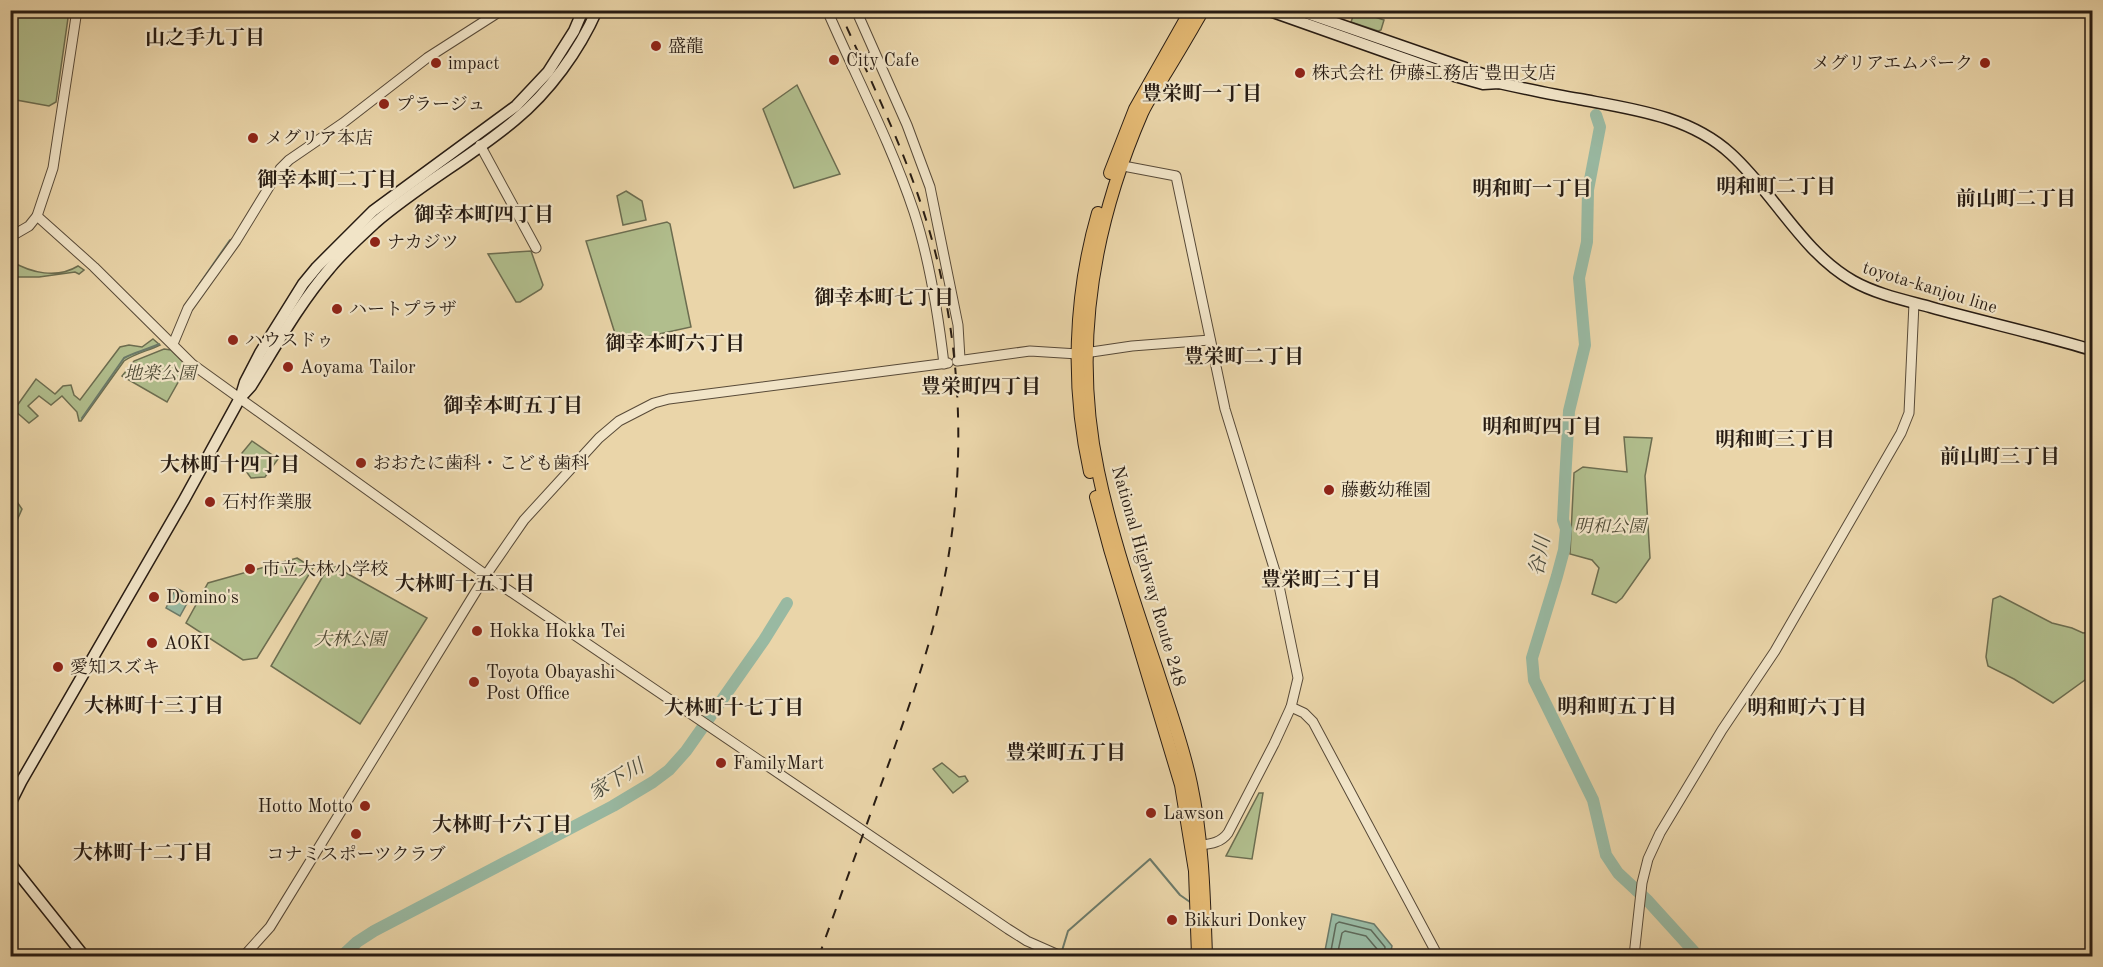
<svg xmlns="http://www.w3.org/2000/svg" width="2103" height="967" font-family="'Old Standard TT','Noto Serif JP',serif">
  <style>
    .green { fill: #b1be8d; stroke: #6c6d50; stroke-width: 1.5 }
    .water { fill: #99b9a2; stroke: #6c7a69; stroke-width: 1.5 }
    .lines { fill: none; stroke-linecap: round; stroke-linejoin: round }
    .shore { stroke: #606a5a; stroke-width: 1.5 }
    .stream { stroke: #6c7a69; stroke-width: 2 }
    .river { stroke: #99b9a2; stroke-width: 12 }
    .tertiary-casing { stroke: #584a38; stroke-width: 11 }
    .secondary-casing { stroke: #281c13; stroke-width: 13 }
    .trunk-casing { stroke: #281c13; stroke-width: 14 }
    .tertiary { stroke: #f1e4c7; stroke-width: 9 }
    .secondary { stroke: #f1e4c7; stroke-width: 10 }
    .trunk { stroke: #e5ba74; stroke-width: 12 }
    .rail { stroke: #281c13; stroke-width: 2; stroke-dasharray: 10 10; stroke-linecap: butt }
    .poi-dot { fill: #8f2418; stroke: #f1e4c7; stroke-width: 2 }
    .labels { text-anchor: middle; stroke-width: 4.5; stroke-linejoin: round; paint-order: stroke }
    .poi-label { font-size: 18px; fill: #281c13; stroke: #f1e4c7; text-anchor: start }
    .street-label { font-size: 18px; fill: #281c13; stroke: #f1e4c7 }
    .park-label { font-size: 18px; font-style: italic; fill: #514d38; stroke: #f1e4c7 }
    .neighbourhood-label { font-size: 20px; font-weight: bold; fill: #281c13; stroke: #f1e4c7 }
    .water-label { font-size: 20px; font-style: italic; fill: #4a4b3e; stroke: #f1e4c7 }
  </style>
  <rect width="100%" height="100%" fill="#ead5a9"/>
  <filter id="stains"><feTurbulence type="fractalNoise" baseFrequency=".00333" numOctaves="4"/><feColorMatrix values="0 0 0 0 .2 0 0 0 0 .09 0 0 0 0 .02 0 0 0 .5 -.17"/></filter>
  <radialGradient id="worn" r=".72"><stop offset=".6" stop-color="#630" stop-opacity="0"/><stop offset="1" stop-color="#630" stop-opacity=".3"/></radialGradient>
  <g class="green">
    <polygon points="1363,10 1369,15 1384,20 1381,30 1378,31 1351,22 1355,11"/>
    <polygon points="10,11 69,11 56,102 49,106 11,99"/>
    <polygon points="797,85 840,174 794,188 763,109"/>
    <polygon points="626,191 642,201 646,220 623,225 617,196"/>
    <polygon points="667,222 670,224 691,327 618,343 586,241"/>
    <polygon points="531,251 543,285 541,289 520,302 516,302 488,254"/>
    <path d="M 11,261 C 31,273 57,279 78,266 L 84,270 L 79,274 L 75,272 L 39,277 L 11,277 Z"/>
    <path d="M 153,339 L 160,345 C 148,351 136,353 124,361 L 81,421 L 79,421 L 77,412 L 62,396 L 51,405 L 39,396 L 28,406 L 38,416 L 29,423 L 14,410 L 36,379 L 55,394 L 63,386 L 71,385 L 74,395 L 80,400 L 120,347 L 129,345 L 142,347 Z"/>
    <polygon points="164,349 171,350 186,365 185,370 167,402 122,376 134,361"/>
    <polygon points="1624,437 1652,438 1645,476 1650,558 1622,598 1616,603 1592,594 1599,568 1592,560 1570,554 1574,473 1583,467 1627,472"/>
    <polygon points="252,441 278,459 265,477 251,478 243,467 242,453"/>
    <polygon points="11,493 22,509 11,534"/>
    <polygon points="297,558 313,568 257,658 243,660 186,623 208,583"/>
    <polygon points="332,565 427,618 360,724 271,666 323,576"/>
    <polygon points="2000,596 2052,623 2072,628 2083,633 2092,632 2092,687 2085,680 2053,703 2014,679 1988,666 1986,657 1993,599"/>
    <polygon points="942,763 959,777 965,776 968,781 953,793 933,769"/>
    <polygon points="1259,793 1263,793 1252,859 1226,856"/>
  </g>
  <g class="water">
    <polygon points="176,588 191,596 180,616 166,608"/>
    <polygon points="1332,914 1374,924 1392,946 1390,956 1324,956"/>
  </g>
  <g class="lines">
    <g class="shore">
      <polyline points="1330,956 1336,924 1339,922 1371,930 1385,947 1384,956"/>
      <polyline points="1337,956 1342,933 1345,931 1366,936 1377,949 1377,956"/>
    </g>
    <g class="stream">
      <polyline points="196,289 230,240"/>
      <path d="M 82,418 L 124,358 C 135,352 147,350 159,344"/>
      <polyline points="1061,954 1068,931 1150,859 1180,895 1190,902"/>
    </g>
    <g class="river">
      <polyline points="1596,115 1600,127 1588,190 1587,242 1579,278 1585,345 1569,411 1565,481 1563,520 1566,529 1564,550 1557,576 1532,658 1534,680 1593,800 1606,855 1618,873 1648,901 1698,956"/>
      <polyline points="342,956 357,942 374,931 613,806 653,782 669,770 686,751 764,640 787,603"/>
    </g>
    <g class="tertiary-casing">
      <g id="tertiary">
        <path d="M 827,10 C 856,77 891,143 914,212 C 930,261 938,313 944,364"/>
        <polyline points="856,10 907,125 930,187 958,325 960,359"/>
        <polyline points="852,66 875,55"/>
        <polyline points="480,145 536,248"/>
        <path d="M 1118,165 L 1176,176 L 1225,409 L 1278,581 L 1298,678 L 1291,707 L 1274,744 L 1228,833 C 1220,844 1208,844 1195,846"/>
        <polyline points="37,216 94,267 192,364 486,575 1008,929 1027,941 1061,956"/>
        <polyline points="10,237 29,226 37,216 53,168 77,10"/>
        <polyline points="173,344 188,308 236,241 280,169 289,160 343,123 427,58 502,10"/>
        <polyline points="957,361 1030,351 1078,354 1132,346 1210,340"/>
        <polyline points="1291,707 1304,713 1313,722 1438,956"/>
        <polyline points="244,956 270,927 486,575 524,520 599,438 619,421 654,403 669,399 948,363"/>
        <polyline points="1634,956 1642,883 1648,859 1660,833 1722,730 1775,651 1901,433 1909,413 1914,303"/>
      </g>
    </g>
    <g class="secondary-casing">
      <g id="secondary">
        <path d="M 1267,10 L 1451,75 L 1483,84 L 1499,83 C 1526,89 1553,95 1579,99 C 1632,109 1690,116 1731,154 C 1774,193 1802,252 1853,281 C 1876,294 1904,300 1930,307 C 1984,322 2039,334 2092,350"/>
        <polyline points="1298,10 1488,76 1499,83"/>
        <polyline points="242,392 245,382 260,353 303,284 317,267 373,211 516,106 548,72 574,31 583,10"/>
        <path d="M 10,804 L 21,782 L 184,500 L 240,398 L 251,386 C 276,346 299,304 330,268 C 343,252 360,237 375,223 C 419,185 471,157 515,120 C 549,92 579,51 597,10"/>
        <polyline points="10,863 84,956"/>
      </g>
    </g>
    <g class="trunk-casing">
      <g id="trunk">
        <path d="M 1203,10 C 1190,32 1178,53 1165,74 C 1158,87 1148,99 1142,113 C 1093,226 1072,348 1098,471 C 1112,538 1135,605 1157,670 C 1169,708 1183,745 1191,784 C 1203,841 1204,898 1206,956"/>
        <polyline points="1110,173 1135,109 1191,10"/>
        <path d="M 1090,472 C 1071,387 1074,296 1098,213"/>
        <polyline points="1096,497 1110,549 1181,785 1195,871 1198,956"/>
      </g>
    </g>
    <use href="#tertiary" class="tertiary"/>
    <use href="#secondary" class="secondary"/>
    <use href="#trunk" class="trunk"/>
    <path class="rail" d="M 819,956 C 844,886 870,816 895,746 C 912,698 929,649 940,599 C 967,482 964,356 932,240 C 910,160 873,86 839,10"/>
  </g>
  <g class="poi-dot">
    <circle cx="656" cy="46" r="6"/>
    <circle cx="834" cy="60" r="6"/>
    <circle cx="436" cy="63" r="6"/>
    <circle cx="1985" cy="63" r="6"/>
    <circle cx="1300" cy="73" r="6"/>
    <circle cx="384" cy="104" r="6"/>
    <circle cx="253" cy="138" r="6"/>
    <circle cx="375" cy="242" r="6"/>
    <circle cx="337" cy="309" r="6"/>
    <circle cx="233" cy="340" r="6"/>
    <circle cx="288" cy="367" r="6"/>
    <circle cx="361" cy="463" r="6"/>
    <circle cx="1329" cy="490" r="6"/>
    <circle cx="210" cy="502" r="6"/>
    <circle cx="250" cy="569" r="6"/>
    <circle cx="154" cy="597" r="6"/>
    <circle cx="477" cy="631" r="6"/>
    <circle cx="152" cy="643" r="6"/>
    <circle cx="58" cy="667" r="6"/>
    <circle cx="474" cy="682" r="6"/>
    <circle cx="721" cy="763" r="6"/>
    <circle cx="365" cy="806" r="6"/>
    <circle cx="1151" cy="813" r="6"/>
    <circle cx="356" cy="834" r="6"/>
    <circle cx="1172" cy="920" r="6"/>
  </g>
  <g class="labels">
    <g class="poi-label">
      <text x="668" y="52">盛龍</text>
      <text x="846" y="66">City Cafe</text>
      <text x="448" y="69">impact</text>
      <text x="1973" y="69" text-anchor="end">メグリアエムパーク</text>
      <text x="1312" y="79">株式会社 伊藤工務店 豊田支店</text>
      <text x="396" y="110">プラージュ</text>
      <text x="265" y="144">メグリア本店</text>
      <text x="387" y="248">ナカジツ</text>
      <text x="349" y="315">ハートプラザ</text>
      <text x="245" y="346">ハウスドゥ</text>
      <text x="300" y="373">Aoyama Tailor</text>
      <text x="373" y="469">おおたに歯科・こども歯科</text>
      <text x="1341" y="496">藤藪幼稚園</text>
      <text x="222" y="508">石村作業服</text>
      <text x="262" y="575">市立大林小学校</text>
      <text x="166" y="603">Domino's</text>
      <text x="489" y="637">Hokka Hokka Tei</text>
      <text x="164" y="649">AOKI</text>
      <text x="70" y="673">愛知スズキ</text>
      <text x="486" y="678">Toyota Obayashi<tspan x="486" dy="21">Post Office</tspan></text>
      <text x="733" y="769">FamilyMart</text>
      <text x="353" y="812" text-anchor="end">Hotto Motto</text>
      <text x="1163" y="819">Lawson</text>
      <text x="356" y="860" text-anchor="middle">コナミスポーツクラブ</text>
      <text x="1184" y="926">Bikkuri Donkey</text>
    </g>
    <g class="street-label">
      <text transform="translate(1930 287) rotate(17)" y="6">toyota-kanjou line</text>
      <text transform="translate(1149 576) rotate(74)" y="6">National Highway Route 248</text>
    </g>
    <g class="park-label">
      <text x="160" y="379">地楽公園</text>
      <text x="1610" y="532">明和公園</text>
      <text x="350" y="645">大林公園</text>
    </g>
    <g class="neighbourhood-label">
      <text x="205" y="44">山之手九丁目</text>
      <text x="1202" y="100">豊栄町一丁目</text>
      <text x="327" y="186">御幸本町二丁目</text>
      <text x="1776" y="193">明和町二丁目</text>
      <text x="1532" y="195">明和町一丁目</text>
      <text x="2016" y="205">前山町二丁目</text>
      <text x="484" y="221">御幸本町四丁目</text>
      <text x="884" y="304">御幸本町七丁目</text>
      <text x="675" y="350">御幸本町六丁目</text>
      <text x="1244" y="363">豊栄町二丁目</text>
      <text x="981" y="393">豊栄町四丁目</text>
      <text x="513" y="412">御幸本町五丁目</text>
      <text x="1542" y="433">明和町四丁目</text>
      <text x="1775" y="446">明和町三丁目</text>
      <text x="2000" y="463">前山町三丁目</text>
      <text x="230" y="471">大林町十四丁目</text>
      <text x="1321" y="586">豊栄町三丁目</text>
      <text x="465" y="590">大林町十五丁目</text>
      <text x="154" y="712">大林町十三丁目</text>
      <text x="1617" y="713">明和町五丁目</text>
      <text x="734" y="714">大林町十七丁目</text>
      <text x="1807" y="714">明和町六丁目</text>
      <text x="1066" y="759">豊栄町五丁目</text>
      <text x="502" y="831">大林町十六丁目</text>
      <text x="143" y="859">大林町十二丁目</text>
    </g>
    <g class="water-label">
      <text transform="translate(1539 556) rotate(-79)" y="7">谷川</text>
      <text transform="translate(616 779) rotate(-30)" y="7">家下川</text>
    </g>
  </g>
  <rect width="2103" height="967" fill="none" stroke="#ead5a9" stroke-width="36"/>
  <rect x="12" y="12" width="2079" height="943" fill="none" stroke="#281c13" stroke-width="3"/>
  <rect x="18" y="18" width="2067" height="931" fill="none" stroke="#281c13" stroke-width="1.5"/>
  <rect width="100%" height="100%" filter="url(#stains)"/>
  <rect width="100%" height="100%" fill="url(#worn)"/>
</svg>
